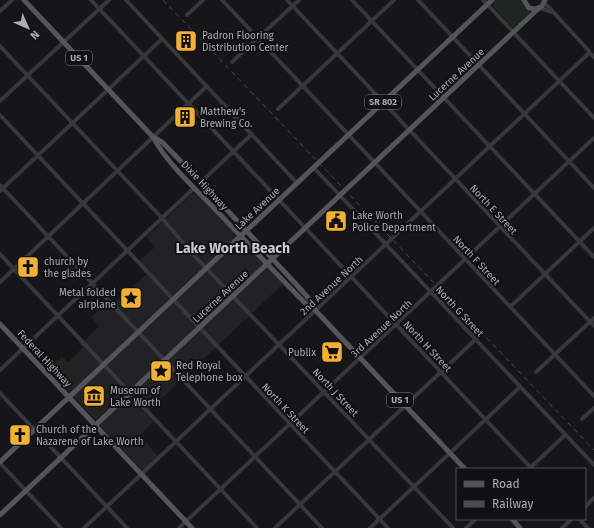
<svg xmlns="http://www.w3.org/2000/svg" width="594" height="528" font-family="'Fira Sans',sans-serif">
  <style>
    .built { fill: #222225 }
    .green { fill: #1e261f }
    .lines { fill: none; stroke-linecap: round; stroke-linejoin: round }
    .minor { stroke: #37383d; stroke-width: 4 }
    .major { stroke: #53555c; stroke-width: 5 }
    .rail { stroke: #4a4c52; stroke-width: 1; stroke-dasharray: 5 4; stroke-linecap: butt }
    .labels { text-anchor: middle; stroke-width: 4; stroke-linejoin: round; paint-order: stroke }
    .shield { fill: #111113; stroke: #7b7e86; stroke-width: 1 }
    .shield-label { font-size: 9px; font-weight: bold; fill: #a8adb8 }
    .poi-label { font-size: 10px; fill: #a8adb8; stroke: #111113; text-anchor: start }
    .street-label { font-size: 10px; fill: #a8adb8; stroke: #111113 }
    .district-label { font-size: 14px; font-weight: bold; fill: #c9ccd4; stroke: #111113 }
  </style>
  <rect width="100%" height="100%" fill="#161618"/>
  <polygon class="built" points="192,194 197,194 283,284 146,413 154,421 140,436 158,456 144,469 142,470 48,370 62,357 68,362 83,347 79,343 83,339 85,340 99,326 91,317 110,299 115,302 148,273 139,261 155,247 146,237"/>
  <g class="green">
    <polygon points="496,0 523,0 531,11 513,28 494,7 493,3"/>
    <polygon points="128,290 135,297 135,299 122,310 115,303"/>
    <polygon points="62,357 73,367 58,381 48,370"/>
  </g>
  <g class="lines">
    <g class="minor">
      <polyline points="91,0 532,469"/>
      <polyline points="126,0 297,183"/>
      <polyline points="222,0 594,396"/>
      <polyline points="287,0 594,326"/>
      <polyline points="352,0 594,257"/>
      <polyline points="418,0 594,188"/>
      <polyline points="483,0 594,118"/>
      <polyline points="544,2 589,51"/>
      <polyline points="540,8 552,12"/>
      <polyline points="0,11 12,0"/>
      <polyline points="187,15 203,0"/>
      <polyline points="0,46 160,216 189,250 453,528"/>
      <polyline points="591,54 594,57"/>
      <polyline points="232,62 299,0"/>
      <polyline points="0,101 109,0"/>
      <polyline points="278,109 394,0"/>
      <polyline points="0,115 388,528"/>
      <polyline points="314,168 594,465"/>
      <polyline points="201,182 252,134"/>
      <polyline points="0,185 322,528"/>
      <polyline points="0,191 162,39"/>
      <polyline points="0,254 257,528"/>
      <polyline points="0,282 207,86"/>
      <polyline points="510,307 594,228"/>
      <polyline points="0,370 194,188"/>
      <polyline points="536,372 594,318"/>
      <polyline points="0,393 127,528"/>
      <polyline points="582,419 594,408"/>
      <polyline points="0,463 61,528"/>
      <polyline points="529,469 565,435"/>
      <polyline points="585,507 594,498"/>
      <polyline points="579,519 588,528"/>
      <polyline points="84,528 589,53"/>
      <polyline points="179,528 594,138"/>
      <polyline points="275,528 476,339"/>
      <polyline points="370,528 520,387"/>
      <polyline points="466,528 476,519"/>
      <polyline points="562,528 572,519"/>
    </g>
    <g class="major">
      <path d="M 24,0 L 153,137 C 164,159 192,186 210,204 C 243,238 275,273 308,306 L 315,310"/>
      <polyline points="524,0 529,8 536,9 542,6 545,0"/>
      <polyline points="153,137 162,142 201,182 294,282 312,302 315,310 465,469"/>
      <polyline points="0,324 192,528"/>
      <polyline points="0,462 492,0"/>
      <polyline points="0,515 539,8"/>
      <polyline points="512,519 520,528"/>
    </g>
    <polyline class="rail" points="163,0 594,450"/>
  </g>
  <defs>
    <g id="building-square" transform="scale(1.15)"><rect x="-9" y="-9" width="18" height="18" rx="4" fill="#f2b134" stroke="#111113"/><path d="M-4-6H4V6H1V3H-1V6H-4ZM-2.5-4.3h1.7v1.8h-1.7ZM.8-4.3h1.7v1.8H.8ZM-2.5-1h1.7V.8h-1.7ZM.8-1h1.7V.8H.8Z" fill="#111"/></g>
    <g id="civic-square" transform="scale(1.15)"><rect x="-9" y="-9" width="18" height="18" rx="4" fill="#f2b134" stroke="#111113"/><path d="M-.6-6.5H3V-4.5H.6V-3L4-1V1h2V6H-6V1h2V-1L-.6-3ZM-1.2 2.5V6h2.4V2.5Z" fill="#111"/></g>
    <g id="church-square" transform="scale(1.15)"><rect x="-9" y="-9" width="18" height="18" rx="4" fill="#f2b134" stroke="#111113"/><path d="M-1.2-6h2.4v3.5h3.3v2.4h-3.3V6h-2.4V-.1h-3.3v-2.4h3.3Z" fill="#111"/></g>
    <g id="sight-square" transform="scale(1.15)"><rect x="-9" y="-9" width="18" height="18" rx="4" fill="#f2b134" stroke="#111113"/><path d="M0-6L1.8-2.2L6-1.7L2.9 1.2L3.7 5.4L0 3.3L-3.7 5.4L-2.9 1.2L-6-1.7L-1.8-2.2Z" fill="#111"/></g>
    <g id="supermarket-square" transform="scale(1.15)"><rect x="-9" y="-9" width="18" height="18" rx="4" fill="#f2b134" stroke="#111113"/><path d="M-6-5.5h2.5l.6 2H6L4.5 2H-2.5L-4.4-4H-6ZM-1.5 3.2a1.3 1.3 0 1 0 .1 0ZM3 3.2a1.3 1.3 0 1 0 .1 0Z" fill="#111"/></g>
    <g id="museum-square" transform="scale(1.15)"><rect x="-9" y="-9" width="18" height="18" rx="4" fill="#f2b134" stroke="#111113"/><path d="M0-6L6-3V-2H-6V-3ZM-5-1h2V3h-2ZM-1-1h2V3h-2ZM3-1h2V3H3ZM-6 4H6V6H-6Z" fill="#111"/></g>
  </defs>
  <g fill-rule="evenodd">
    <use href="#building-square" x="186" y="41"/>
    <use href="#building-square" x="185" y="117"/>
    <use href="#civic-square" x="336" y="221"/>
    <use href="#church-square" x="28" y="267"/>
    <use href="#sight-square" x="131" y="298"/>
    <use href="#supermarket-square" x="332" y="352"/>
    <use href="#sight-square" x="161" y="371"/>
    <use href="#museum-square" x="94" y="396"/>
    <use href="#church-square" x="20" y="435"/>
  </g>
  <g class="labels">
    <g class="shield">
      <rect x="66" y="51" width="26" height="14" rx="3"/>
      <rect x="365" y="95" width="36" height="14" rx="3"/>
      <rect x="387" y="393" width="26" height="14" rx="3"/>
    </g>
    <g class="shield-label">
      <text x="79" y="61">US 1</text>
      <text x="383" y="105">SR 802</text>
      <text x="400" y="403">US 1</text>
    </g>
    <g class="poi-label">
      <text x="202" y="39">Padron Flooring<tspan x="202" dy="12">Distribution Center</tspan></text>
      <text x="200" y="115">Matthew's<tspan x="200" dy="12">Brewing Co.</tspan></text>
      <text x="352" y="219">Lake Worth<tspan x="352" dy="12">Police Department</tspan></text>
      <text x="44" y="265">church by<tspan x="44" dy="12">the glades</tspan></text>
      <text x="116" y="296" text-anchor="end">Metal folded<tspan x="116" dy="12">airplane</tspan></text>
      <text x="316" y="356" text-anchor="end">Publix</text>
      <text x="176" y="369">Red Royal<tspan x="176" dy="12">Telephone box</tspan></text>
      <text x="110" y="394">Museum of<tspan x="110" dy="12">Lake Worth</tspan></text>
      <text x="36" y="433">Church of the<tspan x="36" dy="12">Nazarene of Lake Worth</tspan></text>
    </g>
    <g class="street-label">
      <text transform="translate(456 74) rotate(-43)" y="4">Lucerne Avenue</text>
      <text transform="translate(205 185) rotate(47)" y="4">Dixie Highway</text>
      <text transform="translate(257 208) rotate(-43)" y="4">Lake Avenue</text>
      <text transform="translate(494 209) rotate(47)" y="4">North E Street</text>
      <text transform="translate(477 260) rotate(47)" y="4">North F Street</text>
      <text transform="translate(331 285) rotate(-43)" y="4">2nd Avenue North</text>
      <text transform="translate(220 296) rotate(-43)" y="4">Lucerne Avenue</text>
      <text transform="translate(460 311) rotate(47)" y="4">North G Street</text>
      <text transform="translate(381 328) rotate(-43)" y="4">3rd Avenue North</text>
      <text transform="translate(428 346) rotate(47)" y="4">North H Street</text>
      <text transform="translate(45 358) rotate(47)" y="4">Federal Highway</text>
      <text transform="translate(336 392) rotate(47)" y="4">North J Street</text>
      <text transform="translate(286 408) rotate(47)" y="4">North K Street</text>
    </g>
    <g class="district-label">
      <text x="233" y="253">Lake Worth Beach</text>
    </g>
  </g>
  <rect x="456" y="468" width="130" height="52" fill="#111113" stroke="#4d4f55"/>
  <rect x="464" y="481" width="20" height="6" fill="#53555c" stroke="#4d4f55"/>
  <text x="492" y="488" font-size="12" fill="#a8adb8">Road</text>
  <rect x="464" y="501" width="20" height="6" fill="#4a4c52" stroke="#4d4f55"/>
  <text x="492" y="508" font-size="12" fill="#a8adb8">Railway</text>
  <g transform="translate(28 28) rotate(135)" stroke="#111113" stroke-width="3" paint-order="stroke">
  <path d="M0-3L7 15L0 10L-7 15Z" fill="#a8adb8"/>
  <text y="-6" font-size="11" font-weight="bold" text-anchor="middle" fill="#a8adb8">N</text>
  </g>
</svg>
